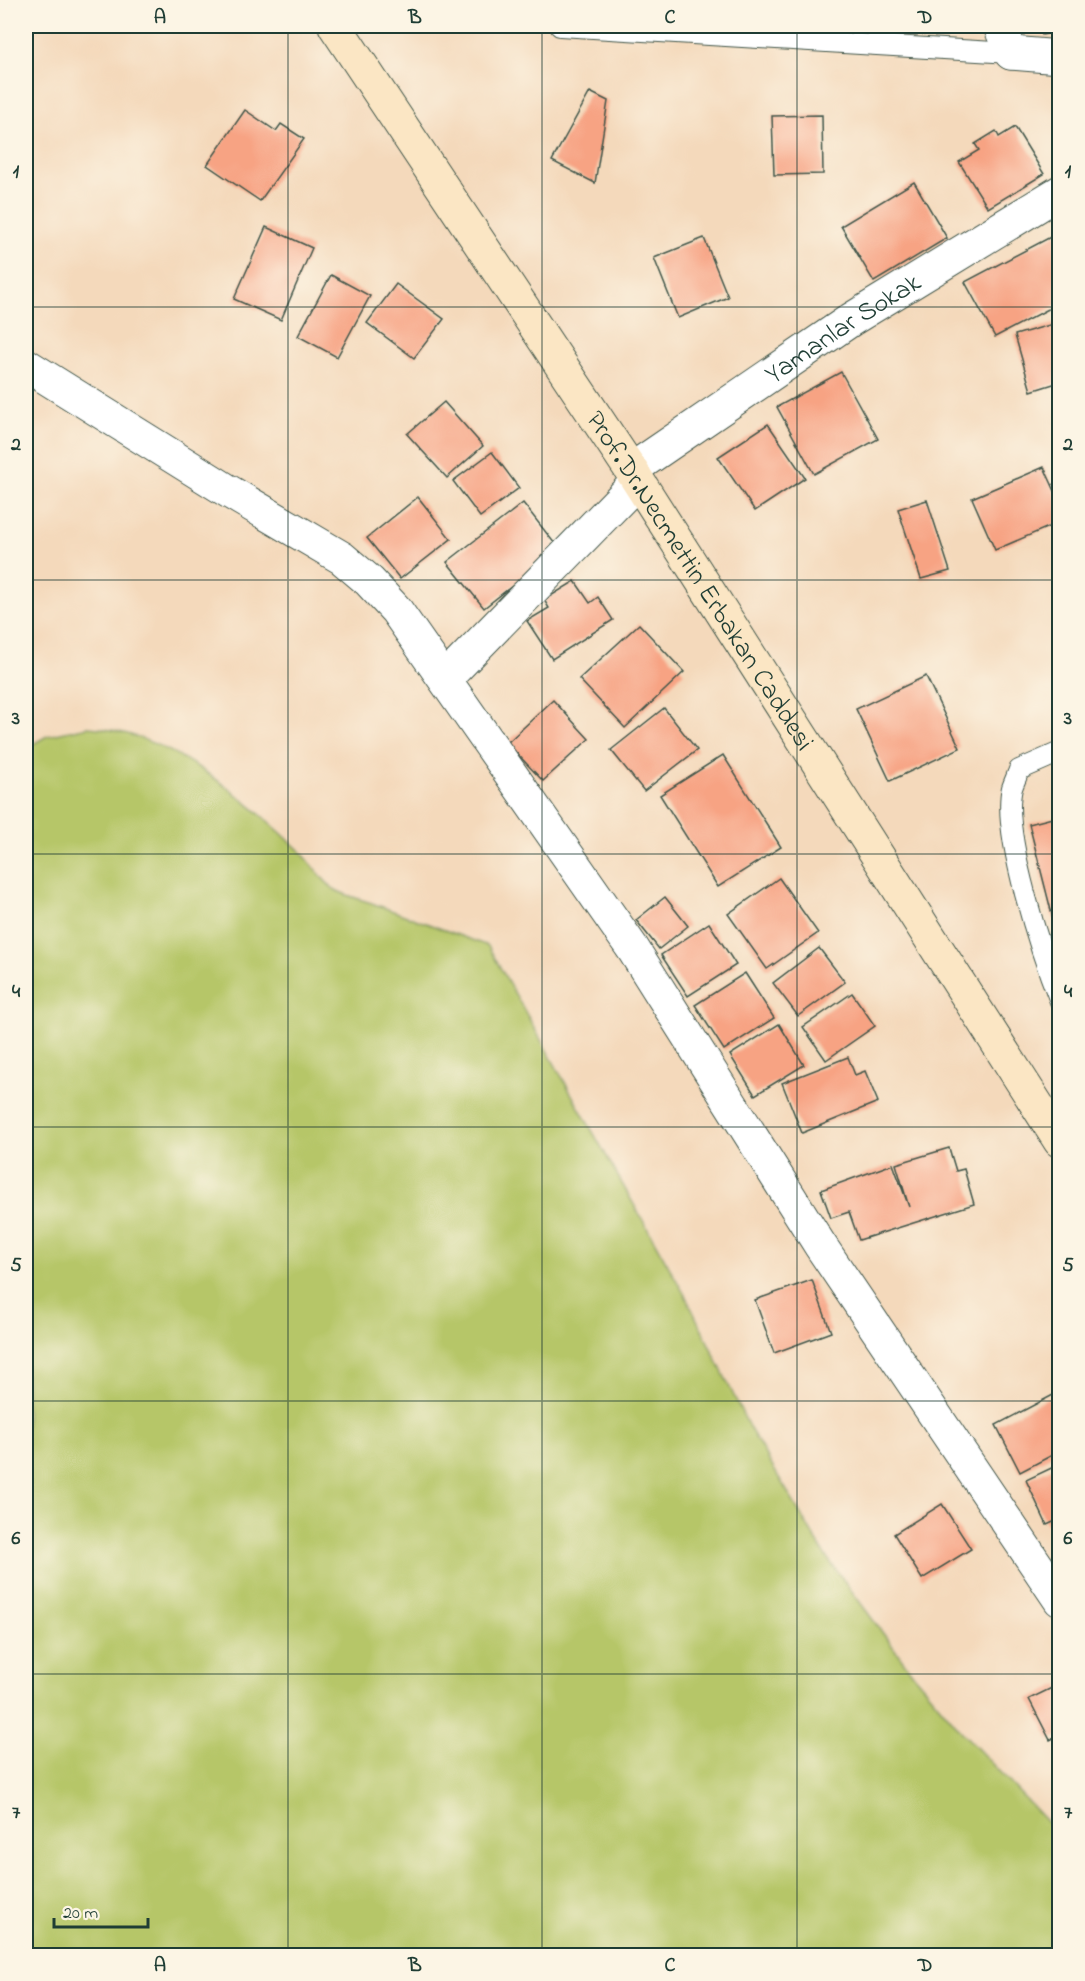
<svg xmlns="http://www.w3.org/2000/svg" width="1085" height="1981" font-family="'Indie Flower',sans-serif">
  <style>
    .green { fill: #b6c668; stroke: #6a824e; stroke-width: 1.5 }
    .building { fill: #f7a383 }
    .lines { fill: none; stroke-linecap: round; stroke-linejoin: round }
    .service-casing { stroke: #3f5448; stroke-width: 22 }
    .minor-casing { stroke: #3f5448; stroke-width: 35 }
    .tertiary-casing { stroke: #3f5448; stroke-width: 35 }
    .secondary-casing { stroke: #3f5448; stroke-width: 35 }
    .service { stroke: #fff; stroke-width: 20 }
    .minor { stroke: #fff; stroke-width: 33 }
    .tertiary { stroke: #fff; stroke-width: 33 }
    .secondary { stroke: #fbe6c4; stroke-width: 33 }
    .grid { fill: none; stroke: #1f3d34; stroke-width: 1.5; stroke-opacity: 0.55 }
    .labels { text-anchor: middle; stroke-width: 4.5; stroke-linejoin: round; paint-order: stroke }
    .street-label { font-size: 27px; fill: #1f3d34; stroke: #fcf5e5 }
    .neatline { fill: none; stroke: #1f3d34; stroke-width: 2 }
    .grid-label { font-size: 20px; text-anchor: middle; font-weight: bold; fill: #1f3d34 }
  </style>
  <rect width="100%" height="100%" fill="#fcf5e5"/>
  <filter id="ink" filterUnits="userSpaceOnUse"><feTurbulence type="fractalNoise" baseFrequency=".0167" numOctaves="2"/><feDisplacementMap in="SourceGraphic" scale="12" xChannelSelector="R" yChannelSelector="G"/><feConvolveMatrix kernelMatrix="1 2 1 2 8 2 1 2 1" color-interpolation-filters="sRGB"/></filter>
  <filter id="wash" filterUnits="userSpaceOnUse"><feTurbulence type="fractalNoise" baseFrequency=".008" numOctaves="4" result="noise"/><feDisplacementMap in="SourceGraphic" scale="24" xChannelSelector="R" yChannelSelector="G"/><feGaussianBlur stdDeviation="1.35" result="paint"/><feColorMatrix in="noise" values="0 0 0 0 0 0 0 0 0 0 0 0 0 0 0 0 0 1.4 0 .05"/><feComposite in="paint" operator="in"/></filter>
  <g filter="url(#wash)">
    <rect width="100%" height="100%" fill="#f4d9bb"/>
    <path class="green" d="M 88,727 C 166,731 243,796 297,848 C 310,860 320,879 334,889 C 345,896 364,900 377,905 C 414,919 451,932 488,946 L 686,1297 L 750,1429 L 825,1555 L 913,1674 L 961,1731 L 1059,1835 L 1059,1955 L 26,1955 L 26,748 L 47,736 Z"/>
    <g id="blocks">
      <g class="building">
        <polygon points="1040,26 1060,26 1060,32 1042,35"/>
        <polygon points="590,92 608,101 595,183 552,161"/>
        <polygon points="245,110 276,131 281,124 304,139 260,201 207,165"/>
        <polygon points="822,115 823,174 774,175 772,116"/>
        <polygon points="1015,127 1044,174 988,208 959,162 979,150 975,144 996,131 999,137"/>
        <polygon points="914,182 947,238 874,282 841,226"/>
        <polygon points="266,227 312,248 281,320 234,299"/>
        <polygon points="1060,232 1060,303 995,337 965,282"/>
        <polygon points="704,238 728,297 678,318 654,258"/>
        <polygon points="331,275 370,296 337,357 298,336"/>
        <polygon points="396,284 444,319 414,358 367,323"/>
        <polygon points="1060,322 1060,382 1031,391 1015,335"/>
        <polygon points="841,372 878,439 814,474 777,407"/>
        <polygon points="444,402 483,446 447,478 407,434"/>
        <polygon points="768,424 805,478 755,511 718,457"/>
        <polygon points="492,452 519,488 480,517 453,481"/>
        <polygon points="1044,467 1060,502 1060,522 995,550 972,498"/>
        <polygon points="418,497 451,539 400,579 367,538"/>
        <polygon points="927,500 950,571 921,579 898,509"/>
        <polygon points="523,503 559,549 484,608 447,562"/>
        <polygon points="575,581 590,603 598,597 613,620 552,659 527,621 549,608 544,600"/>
        <polygon points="639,624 684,672 625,728 579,679"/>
        <polygon points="926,676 960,748 890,781 856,709"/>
        <polygon points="553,700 589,739 543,781 507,743"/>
        <polygon points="664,708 697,750 644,791 611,750"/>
        <polygon points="723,755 781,847 718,887 660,795"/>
        <polygon points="1060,816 1060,942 1059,942 1029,824"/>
        <polygon points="779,878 818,933 767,969 728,914"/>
        <polygon points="665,897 688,926 659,949 636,920"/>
        <polygon points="709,923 736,965 688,996 661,955"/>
        <polygon points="819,948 845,982 798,1016 773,983"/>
        <polygon points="745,973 774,1018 724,1050 695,1005"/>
        <polygon points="852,993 875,1026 826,1060 803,1027"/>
        <polygon points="779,1024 804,1065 755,1095 730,1055"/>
        <polygon points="848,1057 855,1075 865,1071 878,1102 802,1133 782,1083"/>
        <polygon points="949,1148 956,1171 964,1169 974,1204 859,1240 849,1212 831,1218 821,1190 893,1164 909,1207 896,1164"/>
        <polygon points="812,1280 831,1332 774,1353 755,1300"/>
        <polygon points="1055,1394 1060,1402 1060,1451 1020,1472 996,1425"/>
        <polygon points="1060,1464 1060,1519 1047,1525 1026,1480"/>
        <polygon points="942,1504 971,1549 922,1579 894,1534"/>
        <polygon points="1060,1684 1060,1735 1050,1740 1029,1699"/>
      </g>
    </g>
  </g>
  <g filter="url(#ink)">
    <use href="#blocks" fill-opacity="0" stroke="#3f5448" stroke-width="1.5"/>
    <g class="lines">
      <g class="service-casing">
        <g id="service">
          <polyline points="560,26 1011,53"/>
          <path d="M 1060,752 L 1019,770 C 1017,776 1014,782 1012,788 C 1001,832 1042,956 1060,1001"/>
        </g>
      </g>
      <g class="minor-casing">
        <g id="minor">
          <polyline points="1011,53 1060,57"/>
          <polyline points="26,365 228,491 342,558 369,581 396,610 633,949 820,1245 1060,1600"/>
          <path id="s1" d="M 631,470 L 852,319 L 1060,192"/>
          <polyline points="445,679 638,481"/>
        </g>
      </g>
      <g class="tertiary-casing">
        <polyline id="tertiary" points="1000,26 1011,53"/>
      </g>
      <g class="secondary-casing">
        <g id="secondary">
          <path id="s2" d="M 335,26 L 631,470 L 1060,1141"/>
        </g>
      </g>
      <use href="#service" class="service"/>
      <use href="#minor" class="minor"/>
      <use href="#tertiary" class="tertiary"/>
      <use href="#secondary" class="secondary"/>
    </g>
  </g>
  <path class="grid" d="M 288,26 L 288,1956M 542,26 L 542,1956M 797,26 L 797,1956M 26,307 L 1060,307M 26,580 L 1060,580M 26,854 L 1060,854M 26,1127 L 1060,1127M 26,1401 L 1060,1401M 26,1674 L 1060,1674"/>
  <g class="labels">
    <g class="street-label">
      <text dy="9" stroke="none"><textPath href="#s1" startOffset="255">Yamanlar Sokak</textPath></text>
      <text dy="9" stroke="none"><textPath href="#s2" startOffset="664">Prof.Dr.Necmettin Erbakan Caddesi</textPath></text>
    </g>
  </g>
  <rect width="1085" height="1981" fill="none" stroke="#fcf5e5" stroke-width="66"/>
  <path d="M54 1918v9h94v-9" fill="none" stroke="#1f3d34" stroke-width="3"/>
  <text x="63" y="1918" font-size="18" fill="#1f3d34" stroke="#fcf5e5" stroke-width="4.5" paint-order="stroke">20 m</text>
  <rect x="33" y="33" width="1019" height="1915" class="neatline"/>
  <g class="grid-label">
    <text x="160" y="23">A</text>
    <text x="415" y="23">B</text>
    <text x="670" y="23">C</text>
    <text x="925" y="23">D</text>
    <text x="16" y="177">1</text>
    <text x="1068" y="177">1</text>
    <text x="16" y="450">2</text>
    <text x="1068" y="450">2</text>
    <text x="16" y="724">3</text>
    <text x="1068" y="724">3</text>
    <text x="16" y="997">4</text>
    <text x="1068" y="997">4</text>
    <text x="16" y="1271">5</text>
    <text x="1068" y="1271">5</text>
    <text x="16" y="1544">6</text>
    <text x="1068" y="1544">6</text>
    <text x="16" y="1818">7</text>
    <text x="1068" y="1818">7</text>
    <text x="160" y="1971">A</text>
    <text x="415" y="1971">B</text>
    <text x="670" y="1971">C</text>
    <text x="925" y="1971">D</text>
  </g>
</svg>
